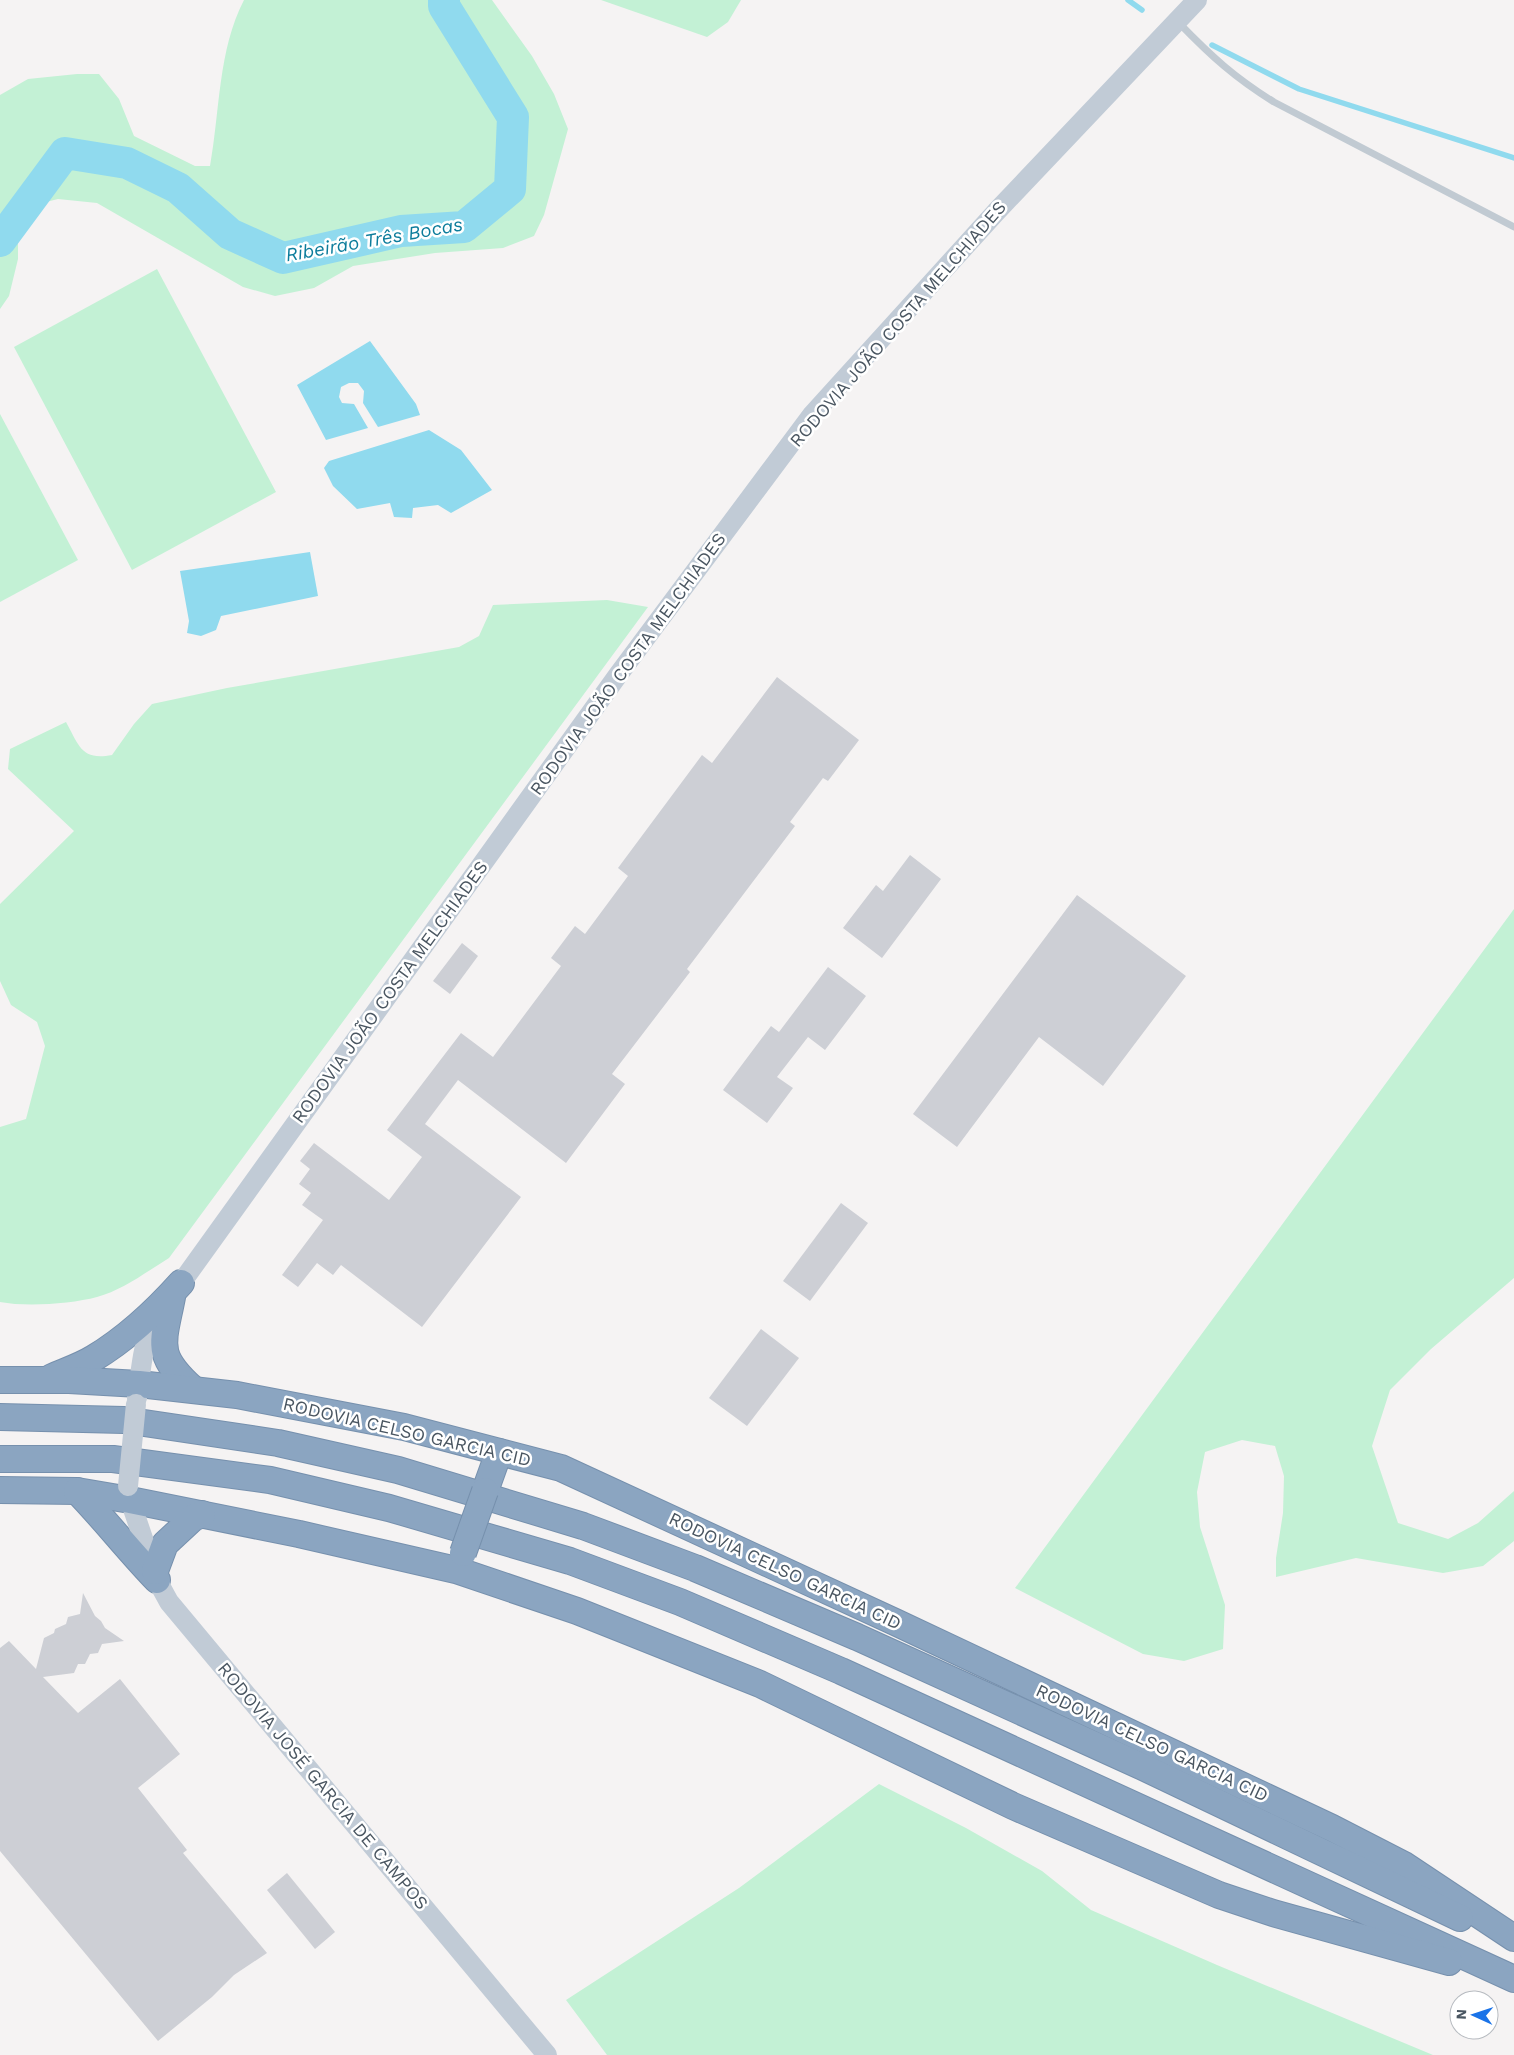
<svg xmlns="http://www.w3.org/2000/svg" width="1514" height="2055" font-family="'Work Sans',sans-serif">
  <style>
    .green { fill: #c3f1d5 }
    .water { fill: #90daee }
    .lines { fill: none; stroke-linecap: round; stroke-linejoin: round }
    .stream { stroke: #90daee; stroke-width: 5.5 }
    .river { stroke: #90daee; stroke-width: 32 }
    .building { fill: #cdcfd5 }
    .highway-casing { stroke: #7690ad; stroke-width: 28 }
    .lane { stroke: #c1cad2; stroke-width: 7 }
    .secondary { stroke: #c1cbd6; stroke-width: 20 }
    .highway { stroke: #8ba5c1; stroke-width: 26 }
    .highway-bridge-casing { stroke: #7690ad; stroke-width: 28; stroke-linecap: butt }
    .secondary-bridge { stroke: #c1cbd6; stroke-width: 20 }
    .highway-bridge { stroke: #8ba5c1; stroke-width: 26 }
    .labels { text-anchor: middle; stroke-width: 5; stroke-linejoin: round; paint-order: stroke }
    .street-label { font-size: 18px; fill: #4a5661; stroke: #fff }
    .water-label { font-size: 19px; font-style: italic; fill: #0c7c9b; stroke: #fff }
  </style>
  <rect width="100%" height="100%" fill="#f5f3f3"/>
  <g class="green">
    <path d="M 244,0 L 492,0 L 532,56 L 554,94 L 568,129 L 544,215 L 534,236 L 503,248 L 435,253 L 353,266 L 314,288 L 275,296 L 243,287 L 97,203 L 58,199 L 38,204 L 25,216 L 18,233 L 18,259 L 9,296 L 0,309 L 0,95 L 28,79 L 77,74 L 99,74 L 119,99 L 134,136 L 195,166 L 210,166 C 220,111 218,50 244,0 Z"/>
    <polygon points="601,0 741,0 728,22 707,37"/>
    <polygon points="157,269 276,492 132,570 14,347"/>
    <polygon points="0,414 78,560 0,602"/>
    <path d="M 607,600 L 648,607 L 169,1258 C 146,1272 123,1290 97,1297 C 71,1304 26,1307 0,1302 L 0,1127 L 26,1119 L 45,1046 L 37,1022 L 11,1005 L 0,981 L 0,904 L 74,831 L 8,769 L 10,749 L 66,722 C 79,745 81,761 112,755 L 134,724 L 152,704 L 227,688 L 459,647 L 479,636 L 493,605 Z"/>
    <polygon points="1514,909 1514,1278 1431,1349 1390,1390 1372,1446 1398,1523 1448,1539 1478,1523 1514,1491 1514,1541 1483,1566 1443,1573 1356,1558 1276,1577 1276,1558 1283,1513 1284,1476 1275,1446 1242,1440 1205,1452 1197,1492 1200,1527 1225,1605 1223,1649 1184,1661 1143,1654 1015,1588"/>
    <polygon points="879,1784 966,1828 1042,1871 1091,1910 1217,1965 1433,2055 607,2055 566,2000 739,1888"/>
  </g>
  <g class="water">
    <polygon points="370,341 416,404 420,415 378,427 363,403 364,391 358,383 349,383 341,387 339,397 342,403 354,404 368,428 326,440 297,385"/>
    <polygon points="429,430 461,450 492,490 451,513 438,505 413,508 412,518 394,517 390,503 357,509 333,486 324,468 329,461"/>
    <polygon points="310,552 318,596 221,616 216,630 201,636 187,633 189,621 180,571"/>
  </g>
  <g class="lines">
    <g class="stream">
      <polyline points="1128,0 1142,10"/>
      <polyline points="1212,45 1299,89 1514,158"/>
    </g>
    <polyline class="river" points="0,241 65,153 127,163 178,188 230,234 283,258 401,231 464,227 510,189 513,117 444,6 444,0"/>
  </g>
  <g class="building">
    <polygon points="777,677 859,740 828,781 823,778 790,822 795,826 687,969 690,972 612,1074 625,1084 566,1163 458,1080 425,1124 521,1197 422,1327 341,1265 333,1275 317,1263 298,1287 282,1275 323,1220 302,1205 311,1193 299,1184 310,1169 300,1161 314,1143 389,1200 422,1157 387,1130 461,1033 493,1057 561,966 551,958 575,926 585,934 628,876 618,868 702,755 712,763"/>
    <polygon points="910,855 941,879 882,958 843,928 876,885 883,891"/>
    <polygon points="1077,895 1186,976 1103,1086 1039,1037 957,1147 913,1114"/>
    <polygon points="462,943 478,956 450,994 433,981"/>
    <polygon points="828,967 866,996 825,1050 808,1037 777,1077 793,1088 767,1123 723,1090 771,1026 779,1032"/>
    <polygon points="841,1203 868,1223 810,1301 783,1281"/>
    <polygon points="761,1329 799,1358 747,1426 709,1398"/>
    <polygon points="83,1593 95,1616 101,1621 105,1628 124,1641 102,1644 98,1653 90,1654 85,1664 78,1664 74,1673 43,1677 78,1713 120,1679 180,1754 138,1788 187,1850 183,1853 267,1953 234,1975 212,1997 158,2041 0,1851 0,1648 9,1641 36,1669 44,1638 54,1633 55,1629 66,1624 68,1617 80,1614"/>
    <polygon points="287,1873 335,1932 315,1949 267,1890"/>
  </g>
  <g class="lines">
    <g class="highway-casing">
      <g id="highway">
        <path d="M 172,1297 C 163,1344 154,1354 193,1389"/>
        <path d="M 52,1377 C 66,1371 81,1366 94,1358 C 127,1338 155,1312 181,1283"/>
        <polyline points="0,1380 69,1380 139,1384 237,1395 404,1427 561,1468 895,1622 1332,1828 1404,1865 1514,1938"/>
        <polyline points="0,1417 124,1420 278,1443 398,1470 583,1526 695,1568 857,1637 1143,1767 1460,1918"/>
        <polyline points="0,1459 113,1459 270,1480 389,1508 570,1561 680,1602 841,1671 1514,1979"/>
        <polyline points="0,1490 77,1491 130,1500 299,1534 456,1570 577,1611 760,1684 1013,1806 1219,1895 1273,1913 1449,1962"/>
        <path d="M 77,1491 C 105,1520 129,1551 157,1580"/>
        <polyline points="485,1491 499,1452"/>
        <polyline points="155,1571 165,1544 193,1518 202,1514"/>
      </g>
    </g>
    <path class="lane" d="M 1179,23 C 1211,56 1235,78 1274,102 L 1514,227"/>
    <g class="secondary">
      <path d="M 137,1398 C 141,1372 142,1341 156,1318 L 618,675 L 812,415 L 996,212 L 1197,0"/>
      <polyline points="128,1489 130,1500 157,1580 169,1602 547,2055"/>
    </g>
    <use href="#highway" class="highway"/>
    <g class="highway-bridge-casing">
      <polyline id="highway-bridge" points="463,1553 485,1491"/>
    </g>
    <polyline class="secondary-bridge" points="128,1486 136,1404"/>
    <use href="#highway-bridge" class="highway-bridge"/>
  </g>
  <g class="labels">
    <g class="street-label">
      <text transform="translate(898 324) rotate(-49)" y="6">RODOVIA JOÃO COSTA MELCHIADES</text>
      <text transform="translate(628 664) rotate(-54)" y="6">RODOVIA JOÃO COSTA MELCHIADES</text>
      <text transform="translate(390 992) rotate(-54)" y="6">RODOVIA JOÃO COSTA MELCHIADES</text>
      <text transform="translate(407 1432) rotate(13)" y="6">RODOVIA CELSO GARCIA CID</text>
      <text transform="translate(785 1571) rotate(25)" y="6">RODOVIA CELSO GARCIA CID</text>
      <text transform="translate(1152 1743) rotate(25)" y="6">RODOVIA CELSO GARCIA CID</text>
      <text transform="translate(323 1786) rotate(50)" y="6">RODOVIA JOSÉ GARCIA DE CAMPOS</text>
    </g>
    <g class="water-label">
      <text transform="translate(374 239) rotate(-10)" y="7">Ribeirão Três Bocas</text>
    </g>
  </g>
  <g transform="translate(1474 2015) rotate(273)"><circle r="24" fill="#ffffff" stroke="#b7bbc0"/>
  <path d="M0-4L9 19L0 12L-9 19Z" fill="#1a73e8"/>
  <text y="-8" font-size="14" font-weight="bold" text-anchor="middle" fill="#4a5661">N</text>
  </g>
</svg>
